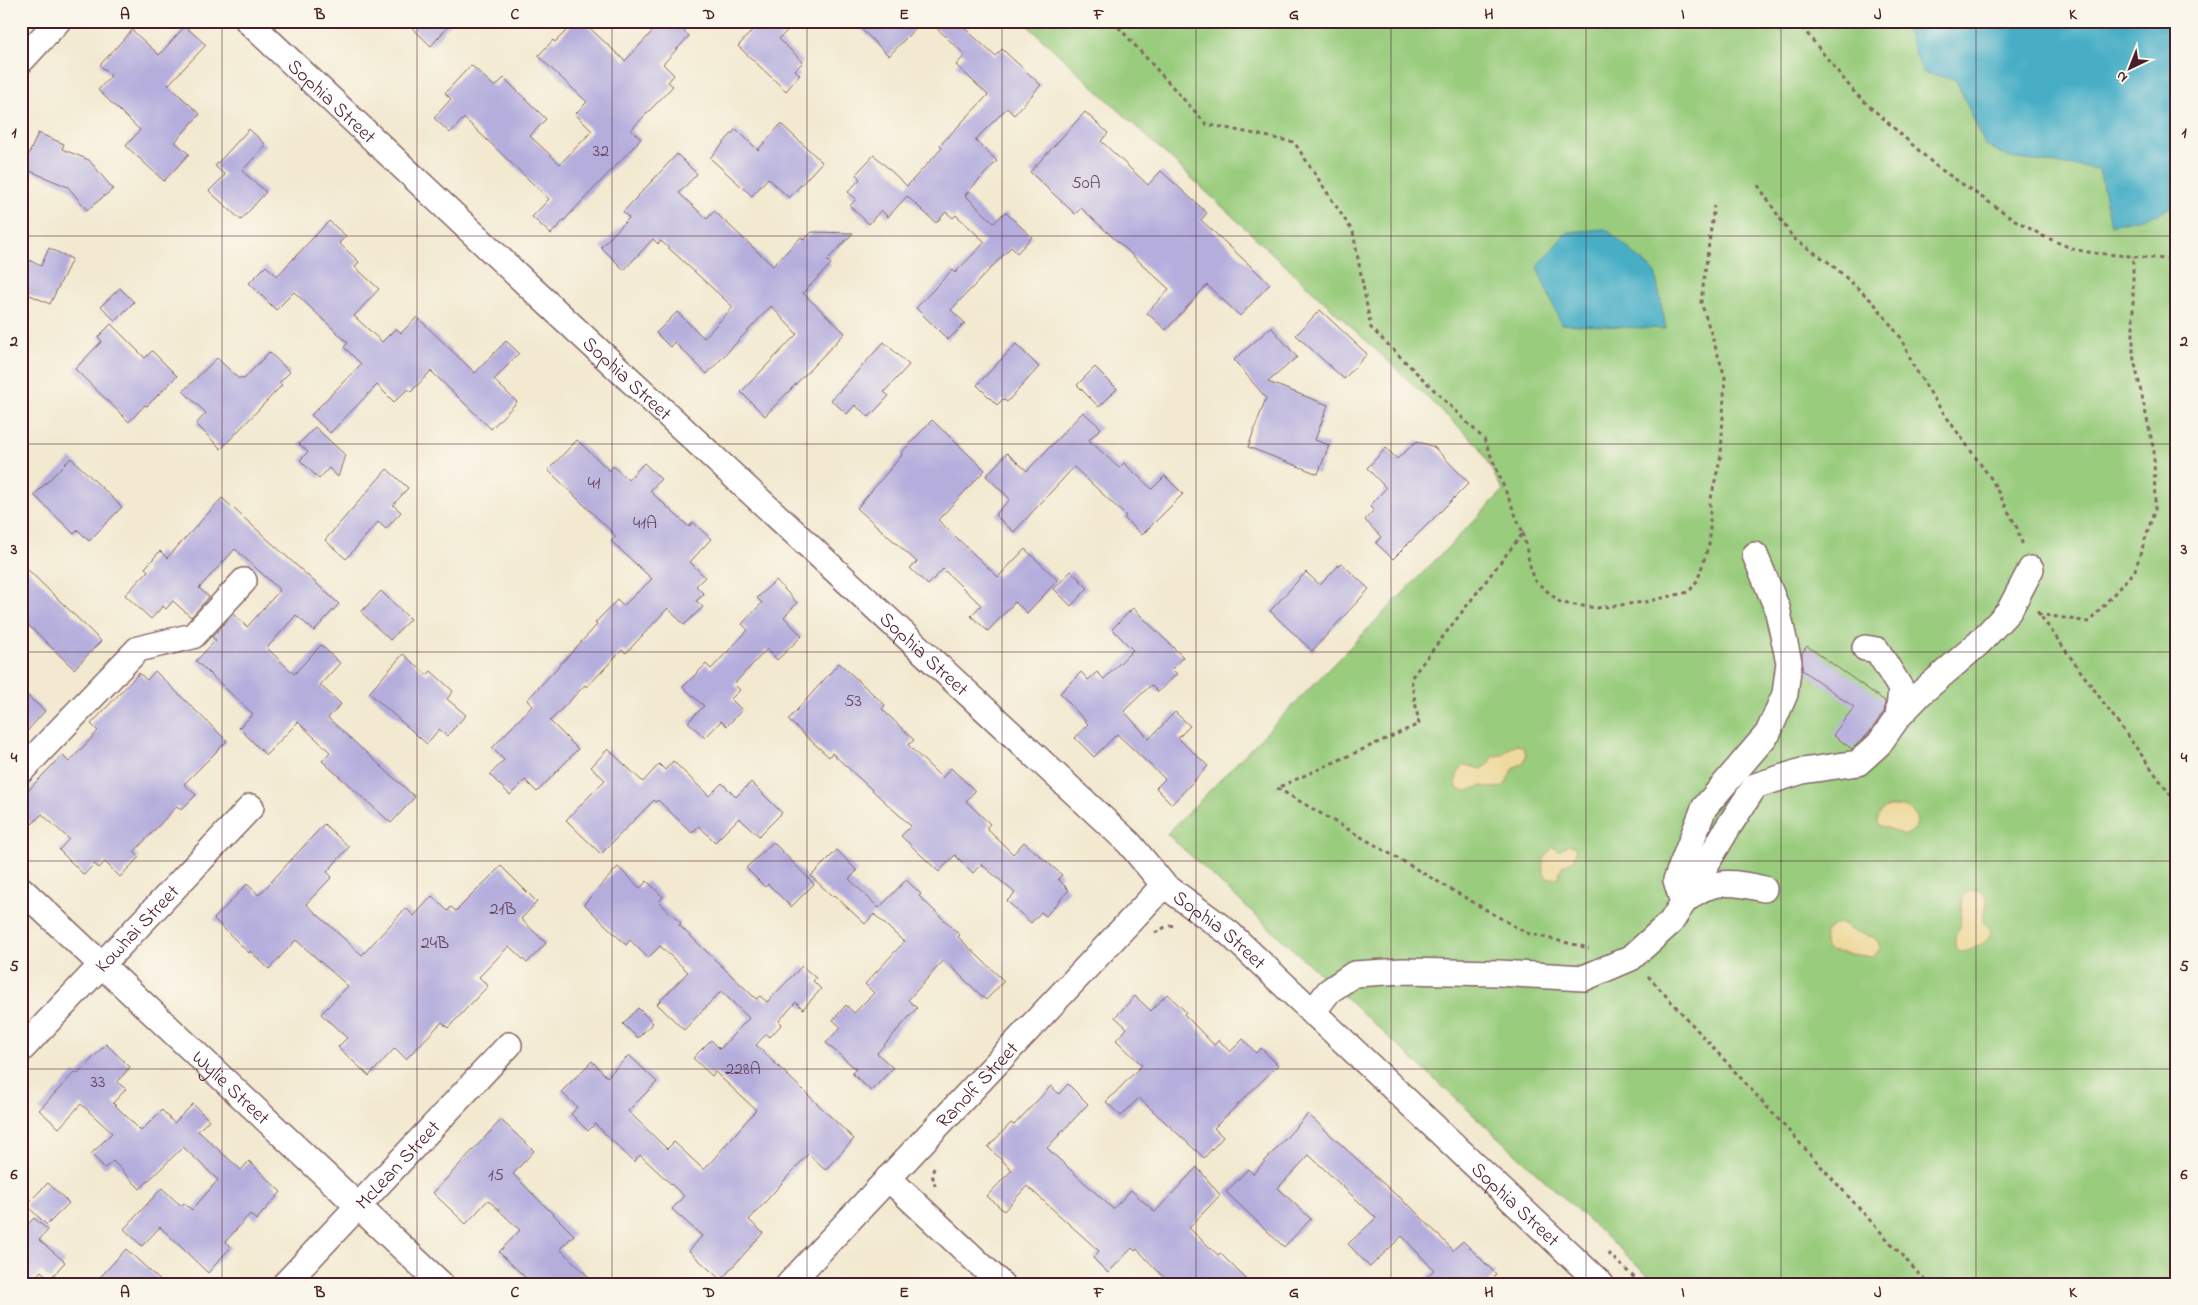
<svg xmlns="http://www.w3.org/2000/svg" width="2198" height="1305" font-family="'Indie Flower',sans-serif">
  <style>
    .green { fill: #99cc7d; stroke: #727654 }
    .sand { fill: #eeda9e; stroke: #9c7c64 }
    .water { fill: #47aec6; stroke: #486678 }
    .building { fill: #b5aedd }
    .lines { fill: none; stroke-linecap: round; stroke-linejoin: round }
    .minor-casing { stroke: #856665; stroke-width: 28 }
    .path { stroke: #856665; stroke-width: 3; stroke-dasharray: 4 4; stroke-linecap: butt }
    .minor { stroke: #fff; stroke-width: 25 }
    .grid { fill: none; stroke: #4a1f2b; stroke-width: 1; stroke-opacity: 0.55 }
    .labels { text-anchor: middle; stroke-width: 4.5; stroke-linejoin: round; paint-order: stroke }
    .number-label { font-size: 18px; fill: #654358 }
    .street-label { font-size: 20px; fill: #4a1f2b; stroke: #fbf7ec }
    .neatline { fill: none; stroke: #4a1f2b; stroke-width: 2 }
    .grid-label { font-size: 16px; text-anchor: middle; font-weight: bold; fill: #4a1f2b }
  </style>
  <rect width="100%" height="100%" fill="#fbf7ec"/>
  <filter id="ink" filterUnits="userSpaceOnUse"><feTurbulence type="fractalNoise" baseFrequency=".02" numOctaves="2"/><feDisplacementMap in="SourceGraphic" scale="10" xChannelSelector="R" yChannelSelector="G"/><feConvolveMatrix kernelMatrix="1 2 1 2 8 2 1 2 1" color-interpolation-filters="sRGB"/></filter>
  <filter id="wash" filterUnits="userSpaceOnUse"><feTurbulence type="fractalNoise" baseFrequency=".0096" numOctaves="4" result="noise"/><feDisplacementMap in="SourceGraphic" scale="20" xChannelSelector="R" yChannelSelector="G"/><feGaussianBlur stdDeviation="1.12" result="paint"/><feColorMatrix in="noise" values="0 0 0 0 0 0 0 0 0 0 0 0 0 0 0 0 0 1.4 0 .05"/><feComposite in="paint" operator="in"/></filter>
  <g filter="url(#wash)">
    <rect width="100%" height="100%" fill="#f2e9d0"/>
    <polygon class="green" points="1023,21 1904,21 1922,71 1956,80 1986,145 2011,158 2099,169 2159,214 2177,202 2177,1284 1658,1284 1167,834 1503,491 1479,446"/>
    <g class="sand">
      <path d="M 1516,744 L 1524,748 L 1526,755 L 1524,762 C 1497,774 1520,794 1481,786 C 1470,789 1467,794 1457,788 C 1455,778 1457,772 1465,765 L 1482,769 L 1489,764 L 1493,757 L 1501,755 Z"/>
      <path d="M 1889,806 C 1896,806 1902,806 1909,809 C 1919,814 1920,830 1907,834 C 1899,836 1889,827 1880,826 C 1875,817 1880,810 1889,806 Z"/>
      <path d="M 1569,844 L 1575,847 L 1576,852 L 1574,860 L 1562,866 L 1558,878 L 1547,878 C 1538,866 1544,857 1553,847 L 1559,851 Z"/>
      <path d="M 1976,889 C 1996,898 1983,906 1983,921 L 1991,930 C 1992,942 1971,952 1960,952 L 1956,948 L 1955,944 L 1955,936 L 1960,928 L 1962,897 L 1968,892 Z"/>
      <path d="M 1838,923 L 1846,925 L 1850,930 C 1863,935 1877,932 1880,949 L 1873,957 L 1829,951 C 1818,940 1826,927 1838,923 Z"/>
    </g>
    <g class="water">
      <polygon points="1904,21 2177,21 2177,202 2159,214 2111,225 2099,169 2011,158 1985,145 1956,80 1922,72"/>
      <polygon points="1606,229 1655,272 1666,329 1561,324 1537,267 1567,232"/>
    </g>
    <g id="blocks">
      <g class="building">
        <polygon points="405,21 453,21 431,46"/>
        <polygon points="576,21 582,21 625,61 662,21 673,21 689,36 663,64 674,75 668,82 673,86 631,130 641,139 551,234 532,217 549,199 464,118 450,133 434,118 451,99 445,93 471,65 495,87 504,78 546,119 530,136 560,164 592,131 575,114 587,102 538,56 553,40 555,42"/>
        <polygon points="761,21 796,21 779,39 803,62 795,70 800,75 786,91 738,46"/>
        <polygon points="853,21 922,21 889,56"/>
        <polygon points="929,21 957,21 995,56 1002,49 1041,85 1014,115 1007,108 975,140 997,161 965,195 994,223 1005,212 1032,237 1017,253 1011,247 951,310 965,323 948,340 916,308 952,270 955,273 985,242 956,215 953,218 946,212 936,223 907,196 888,217 881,210 869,224 850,206 856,199 848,192 860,179 856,174 874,155 907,186 942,148 940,145 988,95 956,65 965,55"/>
        <polygon points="185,26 206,45 168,85 200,114 175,142 189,154 164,181 126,146 140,130 98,90 111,76 100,65 132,30 159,55"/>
        <polygon points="1085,112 1108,133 1101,141 1148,185 1161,171 1207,213 1201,220 1270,284 1240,316 1207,285 1166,330 1147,313 1169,289 1081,208 1075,214 1030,172"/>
        <polygon points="781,124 822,162 789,198 768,178 752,196 710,158 736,129 758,150"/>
        <polygon points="249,129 266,145 242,171 266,192 241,220 209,191 225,175 215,166"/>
        <polygon points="38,133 64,144 62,149 89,160 113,189 87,210 68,187 23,168"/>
        <polygon points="677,154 697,174 679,193 707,219 714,211 773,266 801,237 804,240 812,232 853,233 827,260 831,264 803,293 845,333 765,416 741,392 797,334 771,306 707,374 674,342 670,347 656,333 677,312 704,338 733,307 661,241 658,244 653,239 624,270 601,247 629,218 623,212"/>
        <polygon points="329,221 346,236 339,243 359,262 355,267 379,289 354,316 382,342 396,328 401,333 417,317 475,373 506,341 519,353 494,380 517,402 491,429 431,371 411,392 408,389 394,402 377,385 330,433 311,415 361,364 344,347 348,343 294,292 276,310 249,283 266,266 277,276"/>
        <polygon points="49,248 72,259 50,304 21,291 21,256 41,266"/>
        <polygon points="120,288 134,302 115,321 101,306"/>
        <polygon points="1320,310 1367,354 1344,379 1296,335"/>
        <polygon points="111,324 145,358 152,351 177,376 147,406 145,405 129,422 75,369 102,341 98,337"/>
        <polygon points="1271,327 1297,357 1268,382 1328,405 1315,440 1329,445 1318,474 1248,447 1266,398 1234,360"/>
        <polygon points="884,342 909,365 884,392 889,396 869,417 855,405 847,414 831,400"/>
        <polygon points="1016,344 1039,367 1007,402 1003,399 997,405 977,385"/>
        <polygon points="269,352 290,372 279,383 282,385 221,449 196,424 206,413 183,391 217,358 239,379 241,377 244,379"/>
        <polygon points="1095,367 1117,389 1099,407 1077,385"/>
        <polygon points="1083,412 1101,428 1089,440 1119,468 1124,463 1152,489 1165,476 1183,494 1142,535 1124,518 1126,516 1074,467 1014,532 995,515 1010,499 986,476 1007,453 1027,471"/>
        <polygon points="932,420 985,470 938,520 998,577 1025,549 1058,580 1027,613 1015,602 988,631 971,616 981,605 943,569 928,585 910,568 917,562 857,508 902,455 901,453"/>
        <polygon points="315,427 345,455 338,477 329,468 319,479 300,460 308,452 299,444"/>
        <polygon points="577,440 610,471 613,466 628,480 644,463 661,479 650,491 689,527 693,522 711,539 690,562 705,577 696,586 704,594 696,601 703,607 684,625 668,608 626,653 622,650 587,687 585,685 550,721 578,749 537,792 525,780 510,795 490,775 504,760 492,748 532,706 527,700 597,625 595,623 617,600 623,606 652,579 611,541 616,537 612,532 548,470"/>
        <polygon points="1417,441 1434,447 1469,483 1393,559 1376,543 1381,537 1365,520 1374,510 1370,506 1386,488 1367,468 1386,448 1397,459"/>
        <polygon points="71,458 122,507 89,541 78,530 74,534 34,495"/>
        <polygon points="387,469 408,488 393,505 401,512 386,529 378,522 346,559 325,540"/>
        <polygon points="222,498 339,604 314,631 296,615 267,648 294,674 321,645 340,663 320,685 341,704 328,718 415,797 391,823 322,761 330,752 298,722 266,755 239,728 253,714 196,661 216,640 212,637 233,614 247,627 280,590 235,549 199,588 209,597 191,617 173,601 166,609 163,606 151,619 125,595 148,571 145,568 160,551 167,558"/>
        <polygon points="21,563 101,641 74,669 21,618"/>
        <polygon points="1341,563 1369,589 1312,651 1270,611 1306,572 1320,585"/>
        <polygon points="1071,571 1088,588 1071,606 1054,589"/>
        <polygon points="776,580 797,603 784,617 802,636 777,660 767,649 734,684 740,690 731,699 742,710 727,726 721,721 705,738 688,722 704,706 683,687 706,664 711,669 748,630 742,624 762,603 757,598"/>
        <polygon points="381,591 410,619 390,640 361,612"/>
        <polygon points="1133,608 1183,657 1172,669 1177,674 1158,692 1151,685 1124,711 1149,739 1175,712 1190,726 1178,738 1208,766 1172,804 1156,788 1165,779 1117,734 1094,757 1075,738 1088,724 1060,693 1081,672 1088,680 1097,672 1104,679 1133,650 1112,629"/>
        <polygon points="1807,646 1885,701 1884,712 1868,734 1852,749 1833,735 1854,707 1802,670 1802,653"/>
        <polygon points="403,654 427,675 431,671 453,691 447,699 466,715 447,736 439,729 427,744 369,693"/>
        <polygon points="839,663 885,705 882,709 914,740 908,745 942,778 951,768 975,791 966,801 990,824 986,828 1013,854 1024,842 1062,875 1058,879 1069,890 1046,916 1041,912 1031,923 1007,901 1015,893 981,864 973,873 955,855 939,872 901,836 911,826 832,753 829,757 788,720"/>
        <polygon points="155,671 227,741 184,784 196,795 181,810 177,806 134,852 139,857 120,877 105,862 99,868 94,864 84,875 59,850 69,839 42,814 32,824 21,813 21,798 62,755 69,762 98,731 91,724 139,673 147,680"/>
        <polygon points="21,690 45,711 21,738"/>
        <polygon points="608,749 643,782 659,764 665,770 673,761 709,796 722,783 736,797 751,782 782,813 759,836 739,818 715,842 699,826 692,833 658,800 656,802 654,800 601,854 566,820 605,780 591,767"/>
        <polygon points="324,824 349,847 327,872 332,877 306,904 362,955 406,908 414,916 432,896 448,911 451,907 456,911 501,866 537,902 521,919 546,943 527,963 509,946 479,977 488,986 448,1028 442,1022 406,1059 395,1048 369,1076 338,1047 347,1038 321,1014 348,986 296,940 269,969 250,951 249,953 214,919 247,884 259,895"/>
        <polygon points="773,842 814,884 791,907 768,884 765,887 746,868"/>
        <polygon points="837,850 857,871 849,879 879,908 906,880 921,894 919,896 960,935 958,937 1004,981 986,1000 944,960 908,1000 917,1008 877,1053 893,1068 871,1091 852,1073 856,1069 826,1043 841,1027 833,1020 846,1005 854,1013 874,993 865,984 904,942 874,914 865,924 834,895 832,896 811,876"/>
        <polygon points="618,867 640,888 647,881 663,897 659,902 681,923 679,925 756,999 760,996 767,1002 802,966 816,978 813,981 821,989 803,1009 796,1002 779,1021 782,1024 770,1037 766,1034 756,1045 854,1139 825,1170 808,1154 749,1220 763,1233 721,1280 689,1251 702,1236 672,1209 684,1196 640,1155 634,1162 595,1124 588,1131 571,1114 577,1107 561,1092 592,1061 607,1077 629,1055 657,1082 628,1111 667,1149 674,1142 704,1170 756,1110 715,1072 712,1076 693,1058 711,1040 720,1049 749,1018 721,991 684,1030 657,1004 688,972 660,946 648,958 630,940 626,945 584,904"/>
        <polygon points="1167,994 1186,1012 1184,1014 1214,1045 1219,1040 1230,1052 1243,1039 1256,1053 1261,1048 1278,1065 1214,1128 1223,1137 1204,1158 1139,1098 1121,1116 1106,1102 1142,1065 1116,1040 1127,1028 1115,1017 1135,996 1151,1011"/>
        <polygon points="638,1008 653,1023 638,1038 623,1024"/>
        <polygon points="106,1044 130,1067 117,1082 126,1089 113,1103 141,1131 162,1110 174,1123 193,1104 209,1120 198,1131 241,1170 249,1161 281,1192 256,1220 250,1214 225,1242 231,1247 208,1273 160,1227 142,1246 124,1229 162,1188 181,1206 184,1203 192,1210 218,1180 183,1147 140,1189 113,1161 105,1168 91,1154 112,1133 81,1104 59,1128 39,1110 75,1072 78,1074"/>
        <polygon points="1068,1084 1088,1104 1047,1148 1113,1209 1131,1190 1155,1212 1197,1167 1220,1195 1189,1228 1218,1255 1220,1253 1251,1284 1170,1284 1137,1249 1135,1251 1132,1248 1108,1273 1093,1258 1099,1251 1027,1186 1004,1211 987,1196 1012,1170 988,1147 1011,1123 1014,1125 1051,1086 1059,1094"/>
        <polygon points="1308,1114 1398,1197 1399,1196 1407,1205 1408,1204 1453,1250 1463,1241 1496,1274 1486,1284 1420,1284 1434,1270 1402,1236 1370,1267 1348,1244 1376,1218 1309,1155 1278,1188 1311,1219 1284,1247 1226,1192 1248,1169 1253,1174"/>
        <polygon points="501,1120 534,1151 513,1174 574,1235 560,1249 596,1284 532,1284 499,1252 520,1230 488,1200 466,1224 433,1193"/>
        <polygon points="48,1183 69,1203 47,1225 26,1205"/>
        <polygon points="34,1218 48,1230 39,1240 65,1262 50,1279 41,1271 29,1284 21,1284 21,1224 25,1227"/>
        <polygon points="126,1249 164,1284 94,1284"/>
      </g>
    </g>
  </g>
  <g filter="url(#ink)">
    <use href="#blocks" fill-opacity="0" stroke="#856665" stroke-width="1"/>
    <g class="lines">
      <g class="minor-casing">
        <g id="minor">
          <path id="s1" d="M 248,21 L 530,287 L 1129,843 L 1164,885 L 1229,933 L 1601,1284"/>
          <polyline points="21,61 58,21"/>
          <polyline points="1898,717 1921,693 1979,643 2009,611 2031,569"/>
          <polyline points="21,771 138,649 193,636 244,581"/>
          <path id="s2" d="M 21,889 L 441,1284"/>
          <path d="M 1686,900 C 1710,878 1735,882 1764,889"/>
          <polyline points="1683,903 1727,829 1755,786 1802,771 1858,763 1879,744 1898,717 1901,689 1877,650 1865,648"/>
          <polyline points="1312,1013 1329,991 1354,974 1403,971 1499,973 1584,978 1631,958 1671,922 1683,903 1676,880 1704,808 1768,733 1785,694 1789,662 1777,608 1755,555"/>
          <path id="s3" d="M 21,1050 L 251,807"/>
          <polyline points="888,1178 1001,1284"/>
          <path id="s4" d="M 285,1284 L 509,1045"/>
          <path id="s5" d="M 789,1284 L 1164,885"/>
        </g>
      </g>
      <g class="path">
        <polyline points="1113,21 1206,124 1294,142 1353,232 1371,328 1484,439 1523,533 1411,678 1419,724 1277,788 1526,933 1589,948"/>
        <polyline points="1797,21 1855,93 1936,166 2015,220 2043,236 2073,249 2093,253 2177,260"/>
        <polyline points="1758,185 1793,238 1831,264 1874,303 1901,338 1914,367 1940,408 1992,480 2017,528 2023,546"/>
        <polyline points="1523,533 1533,579 1561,603 1597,608 1645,602 1689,592 1698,579 1710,541 1710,503 1721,455 1725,377 1701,302 1714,206"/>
        <polyline points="2037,611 2177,804"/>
        <polyline points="2038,614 2089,622 2135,570 2155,509 2154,451 2133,355 2133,256"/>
        <polyline points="1155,933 1167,926 1177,925"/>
        <polyline points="1648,976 1928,1284"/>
        <polyline points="934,1168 932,1174 935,1186"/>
        <polyline points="1608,1253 1641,1284"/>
      </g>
      <use href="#minor" class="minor"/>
    </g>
  </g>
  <path class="grid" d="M 222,21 L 222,1284M 417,21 L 417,1284M 612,21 L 612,1284M 807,21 L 807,1284M 1002,21 L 1002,1284M 1196,21 L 1196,1284M 1391,21 L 1391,1284M 1586,21 L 1586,1284M 1781,21 L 1781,1284M 1976,21 L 1976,1284M 21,236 L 2177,236M 21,444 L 2177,444M 21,652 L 2177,652M 21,861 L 2177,861M 21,1069 L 2177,1069"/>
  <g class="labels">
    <g class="number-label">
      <text x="601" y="156">32</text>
      <text x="1086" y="188">50A</text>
      <text x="594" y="488">41</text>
      <text x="645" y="528">41A</text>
      <text x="853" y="706">53</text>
      <text x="503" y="914">21B</text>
      <text x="435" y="948">24B</text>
      <text x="743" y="1074">228A</text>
      <text x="98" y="1087">33</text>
      <text x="496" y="1180">15</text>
    </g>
    <g class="street-label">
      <text dy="7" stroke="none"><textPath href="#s1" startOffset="116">Sophia Street</textPath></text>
      <text dy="7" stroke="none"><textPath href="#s1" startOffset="521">Sophia Street</textPath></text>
      <text dy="7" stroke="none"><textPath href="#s1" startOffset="926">Sophia Street</textPath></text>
      <text dy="7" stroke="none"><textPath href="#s3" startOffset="168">Kowhai Street</textPath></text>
      <text dy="7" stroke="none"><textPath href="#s1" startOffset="1331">Sophia Street</textPath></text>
      <text dy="7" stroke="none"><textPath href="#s5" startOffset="274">Ranolf Street</textPath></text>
      <text dy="7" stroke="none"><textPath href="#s2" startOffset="289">Wylie Street</textPath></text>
      <text dy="7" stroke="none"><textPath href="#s4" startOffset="164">McLean Street</textPath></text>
      <text dy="7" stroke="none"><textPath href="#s1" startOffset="1735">Sophia Street</textPath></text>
    </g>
  </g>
  <rect width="2198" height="1305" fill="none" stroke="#fbf7ec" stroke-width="55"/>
  <g transform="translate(2130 68) rotate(223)" stroke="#fbf7ec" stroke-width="4" paint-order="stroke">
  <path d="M0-4L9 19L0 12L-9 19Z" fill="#4a1f2b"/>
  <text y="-8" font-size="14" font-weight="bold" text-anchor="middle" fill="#4a1f2b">N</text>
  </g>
  <rect x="28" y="28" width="2142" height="1250" class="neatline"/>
  <g class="grid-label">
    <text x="125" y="19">A</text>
    <text x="320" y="19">B</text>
    <text x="515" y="19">C</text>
    <text x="709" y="19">D</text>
    <text x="904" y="19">E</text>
    <text x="1099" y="19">F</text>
    <text x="1294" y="19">G</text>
    <text x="1489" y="19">H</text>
    <text x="1683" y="19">I</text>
    <text x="1878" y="19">J</text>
    <text x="2073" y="19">K</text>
    <text x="14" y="137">1</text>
    <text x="2184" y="137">1</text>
    <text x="14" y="346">2</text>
    <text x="2184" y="346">2</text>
    <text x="14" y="554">3</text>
    <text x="2184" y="554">3</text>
    <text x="14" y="762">4</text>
    <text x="2184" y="762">4</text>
    <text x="14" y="971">5</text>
    <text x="2184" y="971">5</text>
    <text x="14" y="1179">6</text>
    <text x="2184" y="1179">6</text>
    <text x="125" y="1297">A</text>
    <text x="320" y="1297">B</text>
    <text x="515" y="1297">C</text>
    <text x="709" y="1297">D</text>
    <text x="904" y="1297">E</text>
    <text x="1099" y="1297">F</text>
    <text x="1294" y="1297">G</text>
    <text x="1489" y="1297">H</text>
    <text x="1683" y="1297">I</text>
    <text x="1878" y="1297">J</text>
    <text x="2073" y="1297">K</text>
  </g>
</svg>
